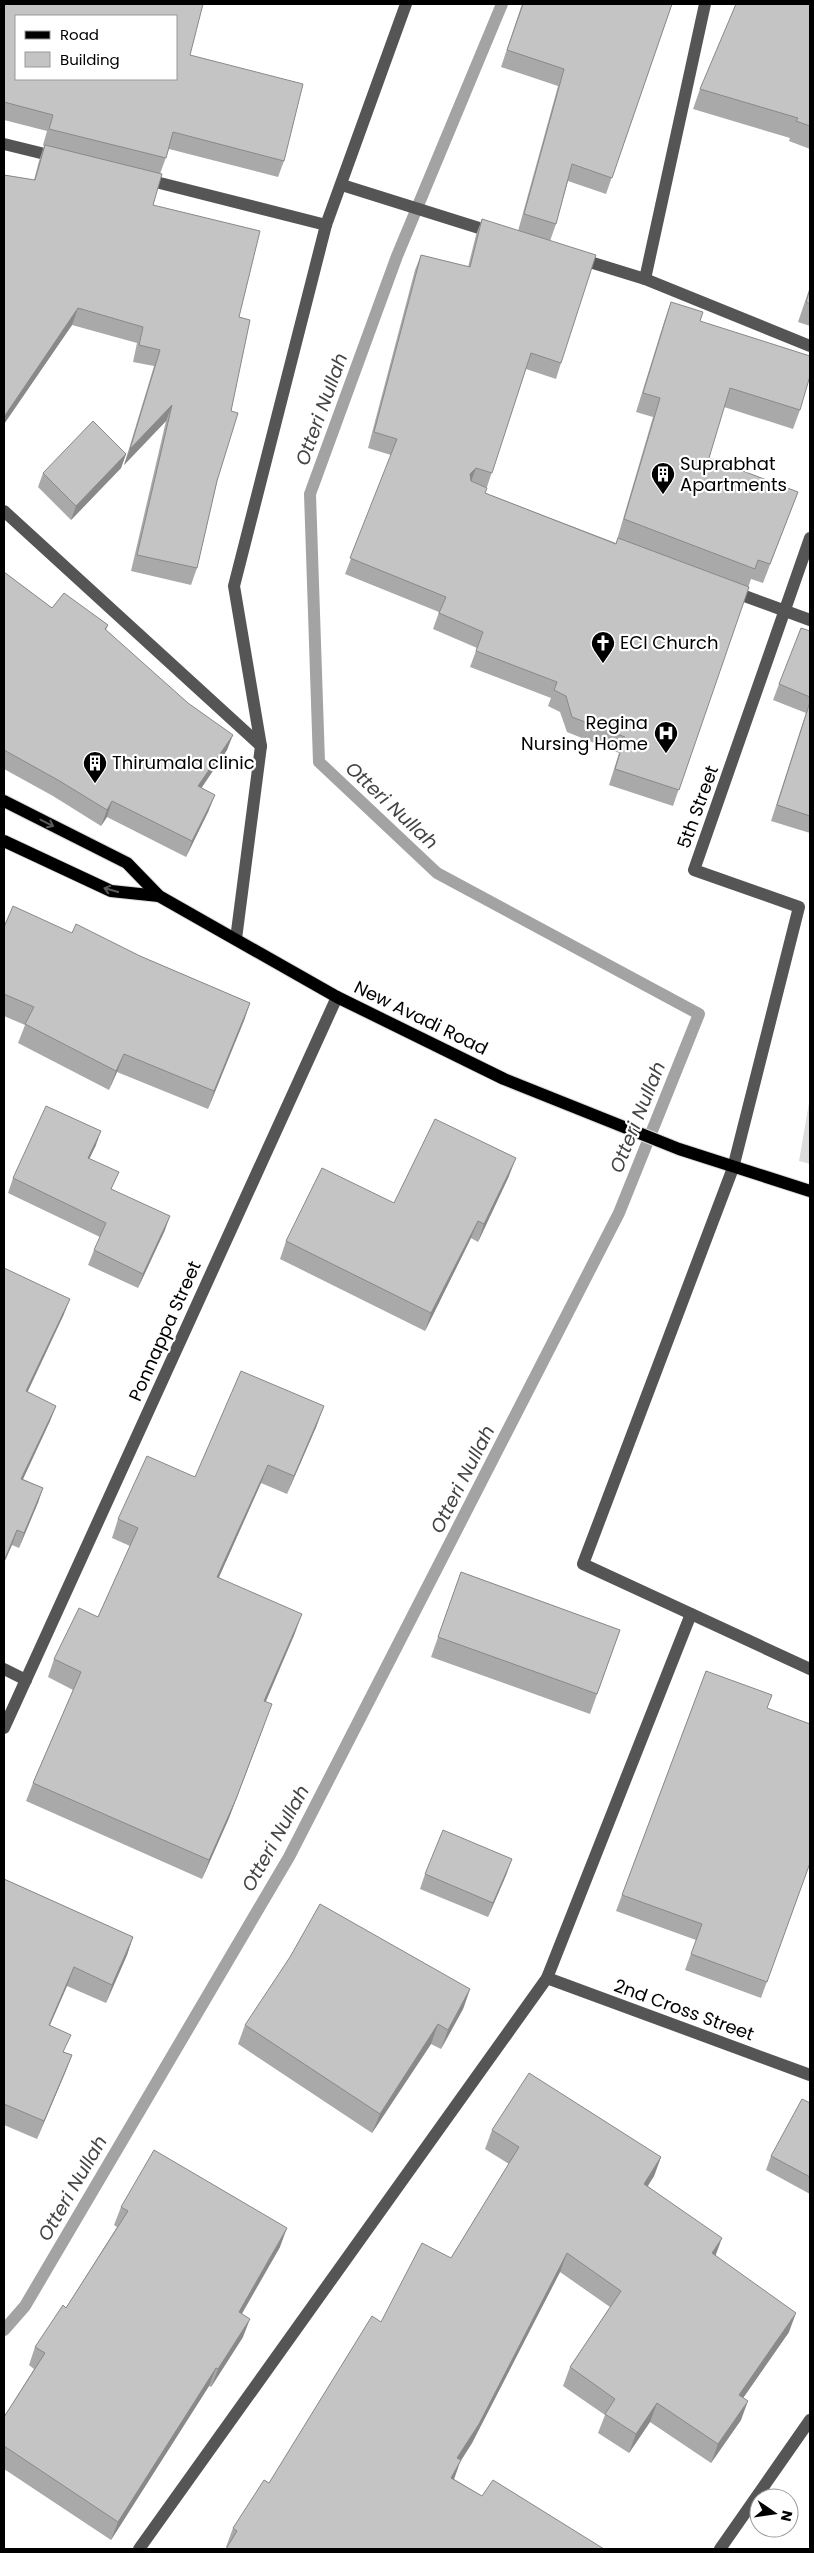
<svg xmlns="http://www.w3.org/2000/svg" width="814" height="2553" font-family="Poppins,sans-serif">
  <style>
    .green { fill: #dcdcdc }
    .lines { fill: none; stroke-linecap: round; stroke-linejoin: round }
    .stream { stroke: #a3a3a3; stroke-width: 12 }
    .major-casing { stroke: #dbdbdb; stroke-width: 14 }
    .minor { stroke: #555; stroke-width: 12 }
    .major { stroke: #000; stroke-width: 12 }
    .wall { fill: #a9a9a9 }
    .shaded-wall { fill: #898989 }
    .building { fill: #c4c4c4; stroke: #898989; fill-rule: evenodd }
    .oneway { stroke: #595959 }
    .labels { text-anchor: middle; stroke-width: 4.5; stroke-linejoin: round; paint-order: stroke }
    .poi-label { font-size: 18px; fill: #000; stroke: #fff; text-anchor: start }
    .street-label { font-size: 18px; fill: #000; stroke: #fff }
    .water-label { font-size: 19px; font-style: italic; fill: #444; stroke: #fff }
  </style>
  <rect width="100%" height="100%" fill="#fff"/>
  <polygon class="green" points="810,1097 810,1164 799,1161"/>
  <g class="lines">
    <polyline class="stream" points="4,2330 25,2306 289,1857 619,1213 699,1014 437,873 319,762 310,494 397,256 502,4"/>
    <g class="major-casing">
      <g id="major">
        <polyline points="4,801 127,863 159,896 337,997 504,1079 679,1149 810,1191"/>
        <polyline points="4,841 111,891 159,896"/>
      </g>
    </g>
    <g class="minor">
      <polyline points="4,144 57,157"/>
      <polyline points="144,179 326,225"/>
      <polyline points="342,185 495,233"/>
      <polyline points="577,258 645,279 810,346"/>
      <polyline points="645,279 705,4"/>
      <polyline points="4,511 261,746"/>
      <polyline points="810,538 694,870 799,907 733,1168 583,1564 810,1669"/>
      <polyline points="731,591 810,620"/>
      <polyline points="236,939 261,746 234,586 326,225 406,4"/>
      <polyline points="4,1669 26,1680"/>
      <polyline points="4,1728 337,997"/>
      <polyline points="547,1978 810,2075"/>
      <polyline points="139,2549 547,1978 691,1614"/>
      <polyline points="720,2549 810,2420"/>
    </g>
    <use href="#major" class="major"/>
  </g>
  <g class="wall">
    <polygon points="4,4 190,55 284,161 278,177 169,149 160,174 153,205 239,317 231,411 217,481 197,568 191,585 131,571 166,421 124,465 154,366 133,362 137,343 72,325 4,424 4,175 34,180 39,161 44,146 43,145 47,131 4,120"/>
    <polygon points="522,4 672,4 606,194 568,181 556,224 550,241 561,363 556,379 526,369 485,493 616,543 653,417 636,412 664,322 671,302 700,321 800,410 793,429 724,407 709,458 798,492 763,583 751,579 673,806 609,785 619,753 567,732 560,712 548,706 551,698 470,667 477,648 433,629 439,612 345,574 391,455 368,448 415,270 421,255 468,267 476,235 482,219 518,231 558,86 501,67"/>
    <polygon points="810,4 810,149 789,141 790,138 693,109 700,89"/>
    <polygon points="810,287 810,326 798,322"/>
    <polygon points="126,454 121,468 71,520 38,487 43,473"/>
    <polygon points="4,572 52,608 108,625 106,630 227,750 201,788 209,810 186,857 107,817 101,826 53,796 4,769"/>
    <polygon points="810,631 810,833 771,821 806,713 773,700 779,684"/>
    <polygon points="4,927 72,933 140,956 250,1003 208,1109 117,1072 109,1090 18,1043 25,1025 4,1016"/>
    <polygon points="96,1145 89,1159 112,1189 165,1230 138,1288 88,1265 94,1250 100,1237 8,1193 13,1178"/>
    <polygon points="509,1176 478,1242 471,1238 425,1331 280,1259 286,1241 394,1203"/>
    <polygon points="4,1268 64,1314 27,1392 56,1406 50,1421 23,1479 43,1488 19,1548 12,1545"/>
    <polygon points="317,1425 287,1494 261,1483 219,1577 295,1633 265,1702 265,1723 229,1818 202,1879 26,1801 33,1783 73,1690 48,1677 54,1659 98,1617 130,1546 112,1538 118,1519 195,1477"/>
    <polygon points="461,1572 620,1630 590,1714 431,1657"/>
    <polygon points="706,1671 767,1708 810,1863 761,1998 685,1970 696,1940 616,1911"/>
    <polygon points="507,1873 488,1917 420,1889 425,1874"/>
    <polygon points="4,1879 133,1937 127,1955 106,2003 67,1986 50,2025 64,2052 72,2055 65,2073 37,2139 4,2125"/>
    <polygon points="470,1989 463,2009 441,2049 431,2044 372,2133 238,2044 245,2025"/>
    <polygon points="810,2103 810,2194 766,2170 771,2156"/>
    <polygon points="492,2130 661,2157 654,2176 648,2186 789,2332 743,2398 741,2420 711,2463 650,2422 629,2453 598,2433 605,2415 563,2386 570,2367 610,2307 560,2272 472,2443 460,2462 454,2479 482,2496 604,2549 227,2548 226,2547 233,2528 269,2483 381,2322 451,2258 509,2164 485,2149"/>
    <polygon points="121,2207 280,2247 242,2314 243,2337 211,2387 209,2386 111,2540 4,2469 4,2417 34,2369 29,2365 35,2347 66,2308 117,2227 114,2225"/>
  </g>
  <g class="shaded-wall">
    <polygon points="78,308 72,325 4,424 4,417"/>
    <polygon points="172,405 166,421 124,465 130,449"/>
    <polygon points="126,454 121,468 71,520 76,506"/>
    <polygon points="476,468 470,484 470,474"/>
    <polygon points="233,735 227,750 192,802 198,786"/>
    <polygon points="215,795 209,810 186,857 192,841"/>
    <polygon points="112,801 107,817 101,826 107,810"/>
    <polygon points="250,1003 244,1021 208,1109 214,1091"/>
    <polygon points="124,1054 117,1072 109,1090 116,1071"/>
    <polygon points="101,1131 96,1145 83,1172 88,1158"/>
    <polygon points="516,1158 509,1176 478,1242 484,1224"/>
    <polygon points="170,1216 165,1230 138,1288 143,1274"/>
    <polygon points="478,1221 471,1238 425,1331 431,1313"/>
    <polygon points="70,1299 64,1314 21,1406 26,1391"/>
    <polygon points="56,1406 50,1421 16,1494 21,1479"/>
    <polygon points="324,1406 317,1425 287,1494 294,1476"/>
    <polygon points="268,1465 261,1483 211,1595 217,1577"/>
    <polygon points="43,1488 38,1503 19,1548 24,1533"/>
    <polygon points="17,1530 12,1545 4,1563 4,1561"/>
    <polygon points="302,1614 295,1633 258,1720 264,1701"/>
    <polygon points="265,1723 229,1818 202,1879 209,1860"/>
    <polygon points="512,1859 507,1873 488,1917 493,1903"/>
    <polygon points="133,1937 127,1955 106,2003 112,1985"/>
    <polygon points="74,1967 67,1986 42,2043 49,2025"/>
    <polygon points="470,1989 463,2009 441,2049 448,2030"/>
    <polygon points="438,2024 431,2044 372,2133 380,2114"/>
    <polygon points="72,2055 65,2073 37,2139 44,2121"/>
    <polygon points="661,2157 654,2176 637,2202 644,2184"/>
    <polygon points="287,2228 280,2247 232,2330 239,2312"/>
    <polygon points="722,2238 715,2257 712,2253"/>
    <polygon points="567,2253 560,2272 472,2443 460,2462 454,2479 445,2497 457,2458"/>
    <polygon points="796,2313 789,2332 732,2414 739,2395"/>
    <polygon points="250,2319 243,2337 211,2387 218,2369"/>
    <polygon points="216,2368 209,2386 111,2540 118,2522"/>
    <polygon points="748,2401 741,2420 711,2463 718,2444"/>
    <polygon points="657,2403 650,2422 629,2453 636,2434"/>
  </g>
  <g class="building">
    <path d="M 4,4 L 203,4 L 190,55 L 303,84 L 284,161 L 173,132 L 166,158 L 49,129 L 53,115 L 4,102 ZM 16,16 L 176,16 L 176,79 L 16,79 Z"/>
    <polygon points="523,4 672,4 612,178 572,164 556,224 524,214 564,69 507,50"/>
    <polygon points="736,4 810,4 810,126 796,121 798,118 700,89"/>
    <polygon points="45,145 162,174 153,205 260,231 239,317 250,320 231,411 238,413 217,481 197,568 137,555 172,405 130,449 160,350 139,345 143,327 78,308 4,417 4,175 35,180"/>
    <polygon points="482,219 596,255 561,363 531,353 492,473 476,468 470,474 471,481 487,488 485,493 616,544 618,538 749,587 679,790 615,769 625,737 572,717 566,696 554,690 557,682 476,651 483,632 439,613 446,597 350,558 397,439 374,432 421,255 470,267"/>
    <polygon points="810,289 810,304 806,302"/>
    <polygon points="671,302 703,312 700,321 810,356 810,376 800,410 730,388 709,458 798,492 770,564 758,560 755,569 624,519 660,398 643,393"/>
    <polygon points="93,421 126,454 76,506 43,473"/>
    <polygon points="4,572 52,608 64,593 108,625 105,629 188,703 233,735 198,786 215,795 192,841 112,801 107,810 58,780 4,750"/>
    <polygon points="801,628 810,631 810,697 779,684"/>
    <polygon points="810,702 810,816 777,805"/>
    <polygon points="13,906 72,933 76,924 140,956 250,1003 214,1091 124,1054 116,1071 25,1024 34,1007 4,994 4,927"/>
    <polygon points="46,1106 101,1131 88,1158 119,1172 111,1189 170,1216 143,1274 94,1250 106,1223 13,1178"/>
    <polygon points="435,1119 516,1158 484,1224 478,1221 431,1313 286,1241 322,1168 394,1203"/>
    <polygon points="4,1268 70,1299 26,1391 56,1406 21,1479 43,1488 24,1533 17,1530 4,1561"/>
    <polygon points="241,1371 324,1406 294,1476 268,1465 217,1577 302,1614 264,1701 272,1704 236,1799 209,1860 33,1783 81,1672 54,1659 79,1608 98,1617 138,1528 118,1519 147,1456 195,1477"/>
    <polygon points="461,1572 620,1630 597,1694 438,1637"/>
    <polygon points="706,1671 772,1695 767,1708 810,1724 810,1863 767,1982 691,1954 702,1924 622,1895"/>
    <polygon points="443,1830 512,1859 493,1903 425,1874"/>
    <polygon points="4,1879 133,1937 112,1985 74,1967 49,2025 71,2035 63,2052 72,2055 44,2121 4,2104"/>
    <polygon points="320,1904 470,1989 448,2030 438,2024 380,2114 245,2025 290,1957"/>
    <polygon points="529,2073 661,2157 644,2184 722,2238 712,2253 796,2313 739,2395 748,2401 718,2444 657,2403 636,2434 605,2414 615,2399 570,2367 621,2291 567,2253 479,2424 457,2458 461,2460 451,2478 482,2496 493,2480 604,2549 226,2549 237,2531 233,2528 264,2480 269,2483 372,2316 381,2322 422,2243 451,2258 519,2147 492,2130"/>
    <polygon points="802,2099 810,2103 810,2177 771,2156"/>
    <polygon points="154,2150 287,2228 239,2312 250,2319 218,2369 216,2368 118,2522 4,2446 4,2417 45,2353 35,2347 63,2305 66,2308 128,2211 121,2207"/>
  </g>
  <defs><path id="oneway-shaft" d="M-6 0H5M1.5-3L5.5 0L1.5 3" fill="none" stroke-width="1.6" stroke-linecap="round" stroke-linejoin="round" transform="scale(1.25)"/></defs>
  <g class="oneway">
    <use href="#oneway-shaft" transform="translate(47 823) rotate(27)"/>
    <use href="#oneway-shaft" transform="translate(111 890) rotate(-164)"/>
  </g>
  <defs>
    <g id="building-pin" transform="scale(1.25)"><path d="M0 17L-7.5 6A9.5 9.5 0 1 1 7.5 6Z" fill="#000" stroke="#fff"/><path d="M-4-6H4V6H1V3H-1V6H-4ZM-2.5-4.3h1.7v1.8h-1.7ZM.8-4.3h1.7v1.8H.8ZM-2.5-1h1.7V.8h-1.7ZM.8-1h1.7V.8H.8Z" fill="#fff"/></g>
    <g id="church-pin" transform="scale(1.25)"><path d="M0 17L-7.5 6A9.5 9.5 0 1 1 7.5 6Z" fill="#000" stroke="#fff"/><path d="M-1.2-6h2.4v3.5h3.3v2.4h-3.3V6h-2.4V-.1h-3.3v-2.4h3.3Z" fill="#fff"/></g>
    <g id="hospital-pin" transform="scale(1.25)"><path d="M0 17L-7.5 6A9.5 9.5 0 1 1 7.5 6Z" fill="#000" stroke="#fff"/><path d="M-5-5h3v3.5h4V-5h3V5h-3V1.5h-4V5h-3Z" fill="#fff"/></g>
  </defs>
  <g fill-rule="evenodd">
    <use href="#building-pin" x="663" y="474"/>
    <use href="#church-pin" x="603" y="643"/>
    <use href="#hospital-pin" x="666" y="733"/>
    <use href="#building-pin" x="95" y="763"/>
  </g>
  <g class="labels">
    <g class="poi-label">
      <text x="680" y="470">Suprabhat<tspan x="680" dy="21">Apartments</tspan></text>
      <text x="620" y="649">ECI Church</text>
      <text x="648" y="729" text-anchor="end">Regina<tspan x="648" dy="21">Nursing Home</tspan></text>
      <text x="112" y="769">Thirumala clinic</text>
    </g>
    <g class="street-label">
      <text transform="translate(698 807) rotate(-70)" y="6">5th Street</text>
      <text transform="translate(421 1018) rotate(26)" y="6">New Avadi Road</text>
      <text transform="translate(165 1331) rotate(-66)" y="6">Ponnappa Street</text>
      <text transform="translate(684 2010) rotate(20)" y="6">2nd Cross Street</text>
    </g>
    <g class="water-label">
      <text transform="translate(321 409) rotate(-70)" y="7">Otteri Nullah</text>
      <text transform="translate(392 805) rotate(43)" y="7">Otteri Nullah</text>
      <text transform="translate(637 1117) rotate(-68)" y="7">Otteri Nullah</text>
      <text transform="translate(462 1479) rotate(-63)" y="7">Otteri Nullah</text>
      <text transform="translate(275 1838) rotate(-61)" y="7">Otteri Nullah</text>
      <text transform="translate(72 2188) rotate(-60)" y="7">Otteri Nullah</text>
    </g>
  </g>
  <rect width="814" height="2553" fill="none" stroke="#000000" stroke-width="10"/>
  <rect x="15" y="15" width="162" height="65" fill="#ffffff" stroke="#999999"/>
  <rect x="25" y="31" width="25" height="8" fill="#000000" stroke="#999999"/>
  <text x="60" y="40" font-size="15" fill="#000000">Road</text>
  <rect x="25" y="52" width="25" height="15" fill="#c4c4c4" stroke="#999999"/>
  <text x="60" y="65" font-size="15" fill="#000000">Building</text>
  <g transform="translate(774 2513) rotate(103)"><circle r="24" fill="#ffffff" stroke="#999999"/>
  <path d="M0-4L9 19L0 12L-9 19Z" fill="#000000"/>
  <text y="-8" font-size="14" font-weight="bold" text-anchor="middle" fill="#000000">N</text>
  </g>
</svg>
